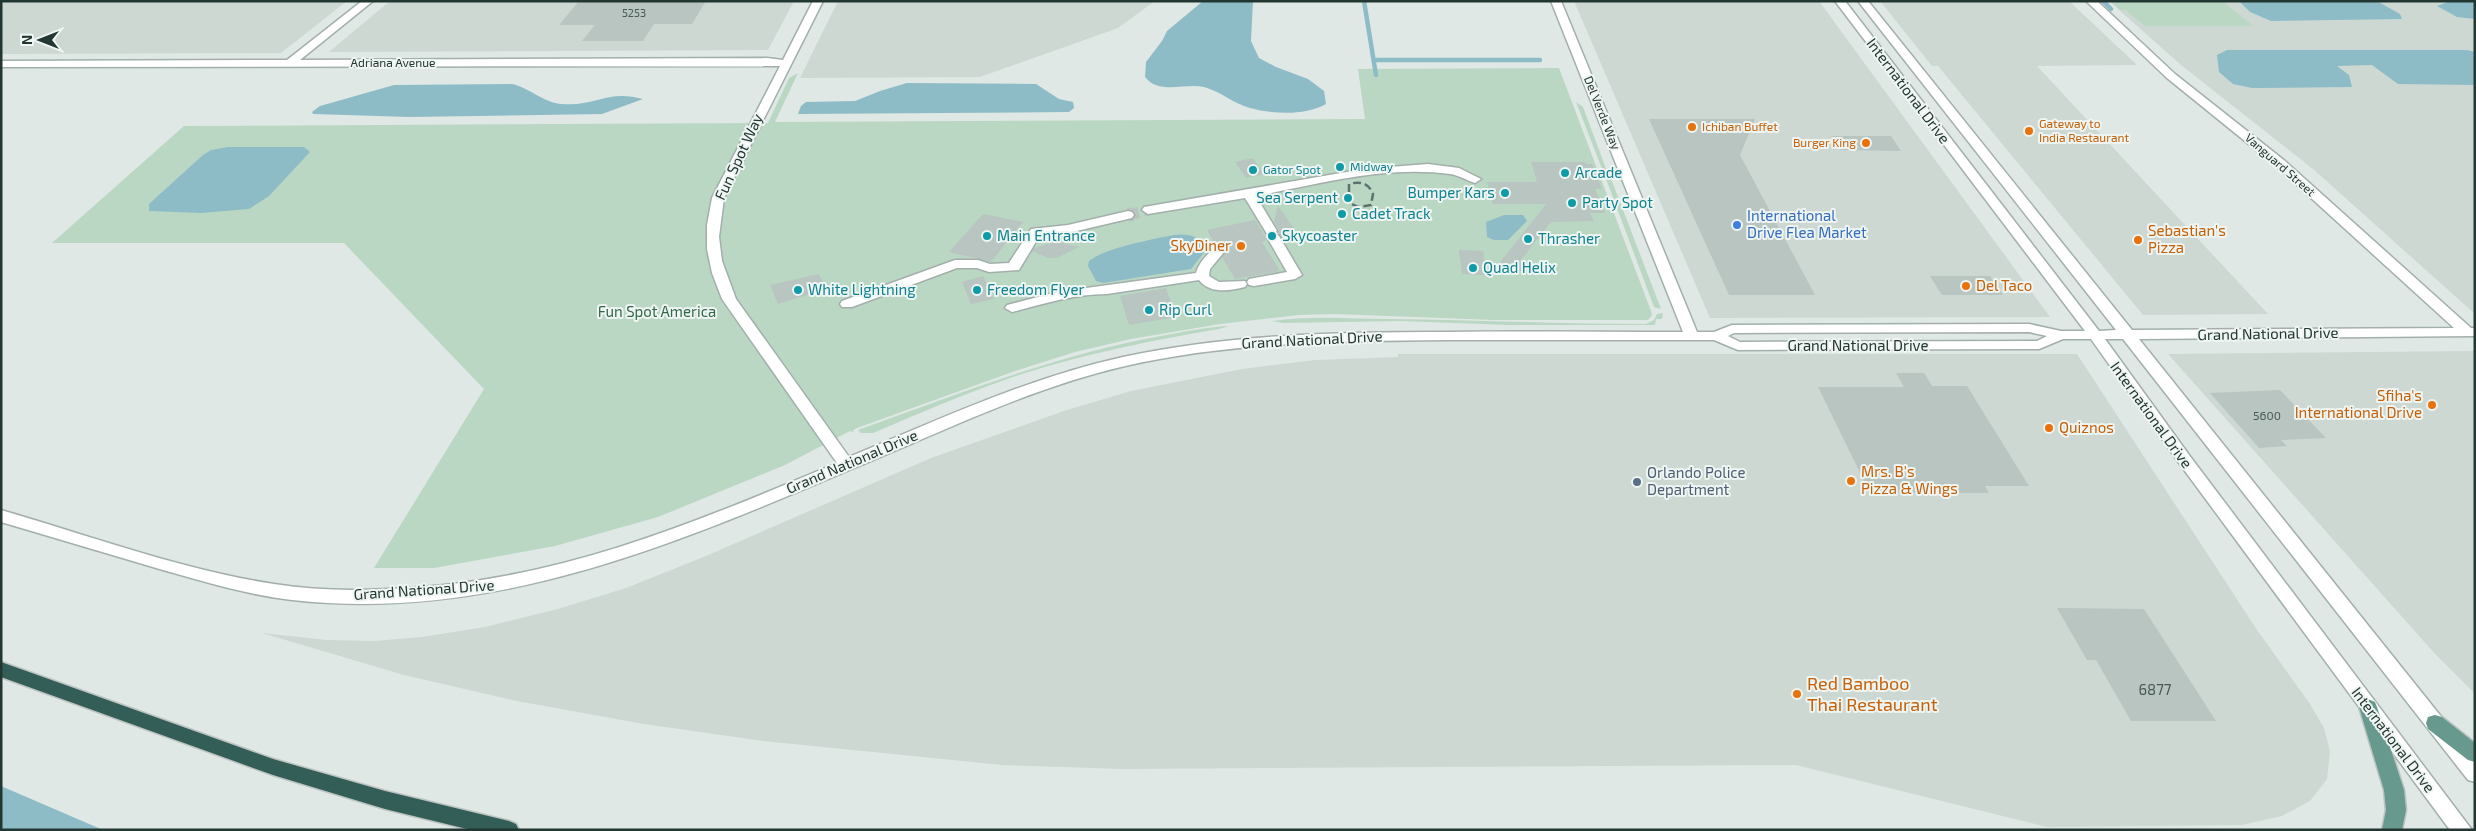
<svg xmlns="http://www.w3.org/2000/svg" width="2476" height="831" font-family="'Exo 2',sans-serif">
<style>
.built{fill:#cdd8d3}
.green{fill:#bad7c3}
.water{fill:#8dbcc7}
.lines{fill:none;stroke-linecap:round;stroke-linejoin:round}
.stream{stroke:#8dbcc7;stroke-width:4.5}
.building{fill:#b8c5c0}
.minor-tunnel-far1{stroke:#b9c4c0;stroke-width:11;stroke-dasharray:11 5.5;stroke-linecap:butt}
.minor-tunnel{stroke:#b9c4c0;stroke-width:14;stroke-dasharray:14 7;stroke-linecap:butt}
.minor-casing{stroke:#a3afab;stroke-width:3}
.major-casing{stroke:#bdc3c2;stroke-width:3}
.highway-casing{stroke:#bdc3c2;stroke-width:3}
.minor{fill:#fff;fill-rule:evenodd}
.major{fill:#68998e;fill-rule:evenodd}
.highway{fill:#325e57;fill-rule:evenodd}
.rail{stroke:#5c726d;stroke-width:2.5;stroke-dasharray:8 4;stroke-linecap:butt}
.food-dot{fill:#e8710a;stroke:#eff5f2;stroke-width:2}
.culture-dot{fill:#0f9aa8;stroke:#eff5f2;stroke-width:2}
.shop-dot{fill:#3f7fe0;stroke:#eff5f2;stroke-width:2}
.service-dot{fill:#5c6f8a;stroke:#eff5f2;stroke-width:2}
.labels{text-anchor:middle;stroke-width:4;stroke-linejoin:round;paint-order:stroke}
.far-number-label{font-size:11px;fill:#485a56}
.far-street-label{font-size:12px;fill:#223632;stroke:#eff5f2}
.far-food-label{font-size:12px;fill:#c56008;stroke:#eff5f2;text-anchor:start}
.far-culture-label{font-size:12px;fill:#0d838f;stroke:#eff5f2;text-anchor:start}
.number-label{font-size:12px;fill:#485a56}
.street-label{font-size:15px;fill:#223632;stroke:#eff5f2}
.culture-label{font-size:15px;fill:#0d838f;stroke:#eff5f2;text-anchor:start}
.shop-label{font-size:15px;fill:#366cbe;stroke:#eff5f2;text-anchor:start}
.food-label{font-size:15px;fill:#c56008;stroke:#eff5f2;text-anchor:start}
.park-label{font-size:15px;fill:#316849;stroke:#eff5f2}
.service-label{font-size:15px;fill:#4e5e75;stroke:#eff5f2;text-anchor:start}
.near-number-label{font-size:15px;fill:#485a56}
.near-food-label{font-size:18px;fill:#c56008;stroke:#eff5f2;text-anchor:start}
</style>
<rect width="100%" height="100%" fill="#dfe8e4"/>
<!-- built -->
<g class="built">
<polygon points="1,1 347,1 281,53 1,54"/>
<polygon points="390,1 794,1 768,50 329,52"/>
<polygon points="838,1 1155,1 1118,28 980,77 800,78"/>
<polygon points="1574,1 1819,1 2050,317 1710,318"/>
<polygon points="1880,1 2069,1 2137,65 2037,66 2268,314 2143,315 1938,66 1932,66"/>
<polygon points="2109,1 2475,1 2475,314 2313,169 2181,65"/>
<polygon points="2475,351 2475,694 2436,655 2168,354"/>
<polygon points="1398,354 2077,354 2257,630 2310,704 2324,728 2330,751 2327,779 2310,801 2282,816 2242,825 2047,827 1796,765 1122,769 1002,765 763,741 644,724 517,701 404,675 262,633 327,640 374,641 422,637 485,627 558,609 626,588 706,556 931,458 1067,410 1131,391 1242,369 1315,360 1398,357"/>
</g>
<!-- green -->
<g class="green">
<polygon points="2111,1 2222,1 2253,26 2145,26 2126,10 2120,10"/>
<polygon points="1559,68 1651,311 1652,315 1648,320 1494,320 1335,314 1299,315 1220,324 1131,339 1075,352 1015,371 857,428 853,430 854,432 850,431 785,465 658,517 555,546 434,568 374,568 484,389 344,243 52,243 184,126 768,123 789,78 798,73 775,122 1365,119 1358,69"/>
<polygon points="1576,102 1583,107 1608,174 1604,174"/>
<polygon points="1605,176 1610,176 1661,309 1654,307"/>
<path d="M1663 313 1662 319H1656L1655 325H1509L1401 321 1283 323 1272 321C1312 315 1350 319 1390 319 1475 320 1561 324 1646 324L1654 320 1657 314Z"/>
<path d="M1229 326 1219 329C1153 340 1089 353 1025 373 973 390 923 412 873 433H861L858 430C958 394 1056 355 1161 336 1183 332 1206 327 1229 326Z"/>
</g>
<!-- water -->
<g class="water">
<path d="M1203 1H1253L1251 41 1259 58 1276 67 1308 79 1324 91 1326 104C1305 116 1272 114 1250 108 1234 104 1220 91 1204 87 1184 83 1159 95 1145 77L1146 62 1162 41 1167 31Z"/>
<polygon points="2239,1 2377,1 2400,14 2402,19 2271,21 2250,12"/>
<polygon points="2448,2 2475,2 2475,19 2457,17 2437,6"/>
<polygon points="2227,50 2467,50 2475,52 2475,85 2398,84 2372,65 2337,66 2349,75 2352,87 2252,88 2233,84 2219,72 2217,55"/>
<polygon points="907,83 1036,84 1059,99 1073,102 1074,108 1069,112 798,114 801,106 806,102 855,101 880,91"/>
<path d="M512 84C530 88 544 103 562 104 594 107 608 89 643 99L602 114 409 117 313 114 312 112 320 106 394 85Z"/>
<polygon points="228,147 304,147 310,152 269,196 249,209 201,213 149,211 149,204 203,155 211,150"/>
<polygon points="1504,215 1523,215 1527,221 1508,240 1494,240 1487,237 1486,222"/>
<path d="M1174 235C1188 233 1202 236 1206 250L1191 269 1103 283 1096 281 1088 266 1089 261C1105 248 1153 239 1174 235Z"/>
<polygon points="1,786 103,830 1,830"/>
</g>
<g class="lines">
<!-- stream -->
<g class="stream">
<polyline points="1364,1 1376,75"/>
<polyline points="2103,1 2111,9"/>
<polyline points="1374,60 1540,60"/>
</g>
</g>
<!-- building -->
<g class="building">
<polygon points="579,1 706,1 692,24 654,24 643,41 582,41 595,25 559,25"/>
<polygon points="1649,119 1755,119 1740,155 1815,295 1729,295"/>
<polygon points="1831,136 1891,136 1901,151 1840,150"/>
<polygon points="1253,158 1264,174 1246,178 1235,162"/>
<polygon points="1531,162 1585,162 1586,164 1592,164 1602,189 1595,189 1605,213 1590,213 1594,221 1551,222 1520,261 1524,271 1518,271 1519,274 1491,274 1546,204 1493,204 1487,182 1537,182"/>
<polygon points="1278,206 1297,233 1282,237 1276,234 1279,230 1274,222"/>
<polygon points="983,214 1023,222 991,262 949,252"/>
<polygon points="1255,220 1266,238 1267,240 1262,242 1280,271 1235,279 1222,257 1227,251 1220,245 1216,246 1207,230"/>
<polygon points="1054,242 1059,242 1079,247 1057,258 1048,258 1032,251 1034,248"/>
<polygon points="1459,250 1483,251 1486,275 1462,274"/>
<polygon points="819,274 826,289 778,304 770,285"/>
<polygon points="983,276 994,299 971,304 962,282"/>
<polygon points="1930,276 1990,276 2003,295 1942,295"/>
<polygon points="1166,288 1176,317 1129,325 1120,296"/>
<polygon points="1896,373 1924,373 1932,386 1967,386 2029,486 1985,486 1989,493 1870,493 1818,387 1904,387"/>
<polygon points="2280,390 2326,438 2281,440 2287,446 2259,448 2210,393"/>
<polygon points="2057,608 2144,609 2216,721 2131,721 2096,660 2087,660"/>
</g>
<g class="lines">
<!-- minor-tunnel-far1 -->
<polyline class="minor-tunnel-far1" points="1128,215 1148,210"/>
<!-- minor-tunnel -->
<polyline class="minor-tunnel" points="1128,215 1133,214"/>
<defs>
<g id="minor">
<path d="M362 1H373L300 60 767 58 783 60 813 1H823L724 198 719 237 722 261 736 299 849 457C938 420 1028 378 1123 357 1229 334 1339 332 1447 332 1526 331 1605 332 1683 332L1551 1H1561L1697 332H1714L1732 325 2029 324 2061 331H2085L1835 1H1845L2099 331 2116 330 1858 1H1868L2132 330 2454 328 2277 167 2167 78 2086 1H2097L2175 74 2285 161 2471 328H2475V336L2139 339 2475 759V782L2468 780 2123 339H2105L2189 455 2472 830H2450L2179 463 2091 339H2063L2039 349 1738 350 1714 340C1625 340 1536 340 1448 340 1339 341 1228 342 1121 367 1049 384 980 414 913 443 715 526 514 625 292 600 248 595 205 582 163 570 109 554 55 538 1 522V510C91 536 182 570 274 584 312 590 350 591 387 589 551 584 689 525 837 463L722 299 712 273 707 249V225L712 198 780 66 1 67V61L287 60ZM2029 332 2047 336 2037 341 1740 342 1728 336 1734 333Z"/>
<path d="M1428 164 1459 168 1481 179 1475 183C1466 180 1458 175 1450 174 1385 165 1318 184 1256 196L1277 231 1271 235 1267 234 1245 198 1148 214 1142 210 1144 207 1364 169Z"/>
<polygon points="1128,211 1132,212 1134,215 1132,218 1068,233 1040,235 1019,270 989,272 977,268 957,268 852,307 842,307 840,304 842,301 955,260 978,260 990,264 1009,263 1031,229 1068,225"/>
<polygon points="1274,235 1279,236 1302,275 1295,279 1254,286 1249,285 1247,282 1249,279 1287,272 1268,239"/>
<path d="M1219 247 1225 251 1210 269 1209 276 1219 282 1245 281 1247 284 1245 287C1229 291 1210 294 1199 280L1107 294C1074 294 1043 304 1012 312L1005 308 1007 305 1057 292 1196 273C1198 264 1210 249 1219 247Z"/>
</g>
<g id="major">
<polygon points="2368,699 2375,702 2377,707 2404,790 2406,810 2402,830 2382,830 2386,810 2384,790 2359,707 2361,702"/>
<polygon points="2435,715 2442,717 2475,743 2475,762 2468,760 2428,729 2426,723 2428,717"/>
</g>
<polygon id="highway" points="1,662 273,759 385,791 509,821 516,824 519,830 471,830 385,809 273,775 1,677"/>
</defs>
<!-- minor casing -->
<use href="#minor" class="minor-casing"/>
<!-- major casing -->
<use href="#major" class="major-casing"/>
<!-- highway casing -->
<use href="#highway" class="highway-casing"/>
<!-- minor -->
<use href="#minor" class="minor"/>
<!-- major -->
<use href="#major" class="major"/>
<!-- highway -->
<use href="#highway" class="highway"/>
<!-- rail -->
<path class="rail" d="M1349 192V184C1360 181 1369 183 1373 194L1371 205 1358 207 1352 204"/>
</g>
<!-- markers -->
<g class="food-dot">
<circle cx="1692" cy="127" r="5"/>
<circle cx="2029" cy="131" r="5"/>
<circle cx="1866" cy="143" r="5"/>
<circle cx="2138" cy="240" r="5"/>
<circle cx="1241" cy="246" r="5"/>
<circle cx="1966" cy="286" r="5"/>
<circle cx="2432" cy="405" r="5"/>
<circle cx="2049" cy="428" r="5"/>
<circle cx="1851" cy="481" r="5"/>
<circle cx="1797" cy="694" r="5"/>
</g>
<g class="culture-dot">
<circle cx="1340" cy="167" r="5"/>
<circle cx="1253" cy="170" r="5"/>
<circle cx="1565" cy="173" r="5"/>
<circle cx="1505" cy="193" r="5"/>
<circle cx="1348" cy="198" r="5"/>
<circle cx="1572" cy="203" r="5"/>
<circle cx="1342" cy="214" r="5"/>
<circle cx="987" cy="236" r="5"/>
<circle cx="1272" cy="236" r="5"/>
<circle cx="1528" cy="239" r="5"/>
<circle cx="1473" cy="268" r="5"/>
<circle cx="798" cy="290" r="5"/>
<circle cx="977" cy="290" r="5"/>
<circle cx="1149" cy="310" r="5"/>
</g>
<circle class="shop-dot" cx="1737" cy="225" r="5"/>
<circle class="service-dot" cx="1637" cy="482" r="5"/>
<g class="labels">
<!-- far-number labels -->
<g class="far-number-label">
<text x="634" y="17">5253</text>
</g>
<!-- far-street labels -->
<g class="far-street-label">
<text x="393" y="67">Adriana Avenue</text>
<text transform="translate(1602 113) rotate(68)" y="4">Del Verde Way</text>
<text transform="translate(2280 165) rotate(41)" y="4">Vanguard Street</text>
</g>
<!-- far-food labels -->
<g class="far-food-label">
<text x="2039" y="128">Gateway to<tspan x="2039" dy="14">India Restaurant</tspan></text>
<text x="1702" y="131">Ichiban Buffet</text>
<text x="1856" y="147" text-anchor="end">Burger King</text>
</g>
<!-- far-culture labels -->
<g class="far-culture-label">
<text x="1350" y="171">Midway</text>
<text x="1263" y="174">Gator Spot</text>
</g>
<!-- number labels -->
<g class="number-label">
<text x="2267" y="420">5600</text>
</g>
<!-- street labels -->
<g class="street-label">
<text transform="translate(1908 91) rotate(53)" y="5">International Drive</text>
<text transform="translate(739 157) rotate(-65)" y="5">Fun Spot Way</text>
<text transform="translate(2268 334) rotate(-1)" y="5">Grand National Drive</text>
<text transform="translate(1312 340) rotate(-3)" y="5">Grand National Drive</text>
<text x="1858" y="351">Grand National Drive</text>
<text transform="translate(2151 415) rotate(54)" y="5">International Drive</text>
<text transform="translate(852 462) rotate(-23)" y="5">Grand National Drive</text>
<text transform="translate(424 590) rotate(-4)" y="5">Grand National Drive</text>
<text transform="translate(2393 740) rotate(53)" y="5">International Drive</text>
</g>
<!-- culture labels -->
<g class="culture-label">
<text x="1575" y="178">Arcade</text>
<text x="1495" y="198" text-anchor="end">Bumper Kars</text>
<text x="1338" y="203" text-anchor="end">Sea Serpent</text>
<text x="1582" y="208">Party Spot</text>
<text x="1352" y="219">Cadet Track</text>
<text x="997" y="241">Main Entrance</text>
<text x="1282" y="241">Skycoaster</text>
<text x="1538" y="244">Thrasher</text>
<text x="1483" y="273">Quad Helix</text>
<text x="808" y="295">White Lightning</text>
<text x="987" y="295">Freedom Flyer</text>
<text x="1159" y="315">Rip Curl</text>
</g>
<!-- shop labels -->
<g class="shop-label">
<text x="1747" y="221">International<tspan x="1747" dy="17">Drive Flea Market</tspan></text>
</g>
<!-- food labels -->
<g class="food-label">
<text x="2148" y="236">Sebastian's<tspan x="2148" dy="17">Pizza</tspan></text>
<text x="1231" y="251" text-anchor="end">SkyDiner</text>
<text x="1976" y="291">Del Taco</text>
<text x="2422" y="401" text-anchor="end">Sfiha's<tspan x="2422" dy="17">International Drive</tspan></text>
<text x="2059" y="433">Quiznos</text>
<text x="1861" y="477">Mrs. B's<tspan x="1861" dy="17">Pizza &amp; Wings</tspan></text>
</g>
<!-- park labels -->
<g class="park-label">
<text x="657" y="317">Fun Spot America</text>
</g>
<!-- service labels -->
<g class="service-label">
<text x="1647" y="478">Orlando Police<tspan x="1647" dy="17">Department</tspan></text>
</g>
<!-- near-number labels -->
<g class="near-number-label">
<text x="2155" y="695">6877</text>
</g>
<!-- near-food labels -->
<g class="near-food-label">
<text x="1807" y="690">Red Bamboo<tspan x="1807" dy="21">Thai Restaurant</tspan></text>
</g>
</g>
<!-- border -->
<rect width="2476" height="831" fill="none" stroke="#223632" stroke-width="5"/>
<!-- north arrow -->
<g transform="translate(40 40) rotate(270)" stroke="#eff5f2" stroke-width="4" paint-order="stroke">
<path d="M0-4L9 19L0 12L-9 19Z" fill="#223632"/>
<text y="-8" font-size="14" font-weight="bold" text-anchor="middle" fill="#223632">N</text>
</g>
</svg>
